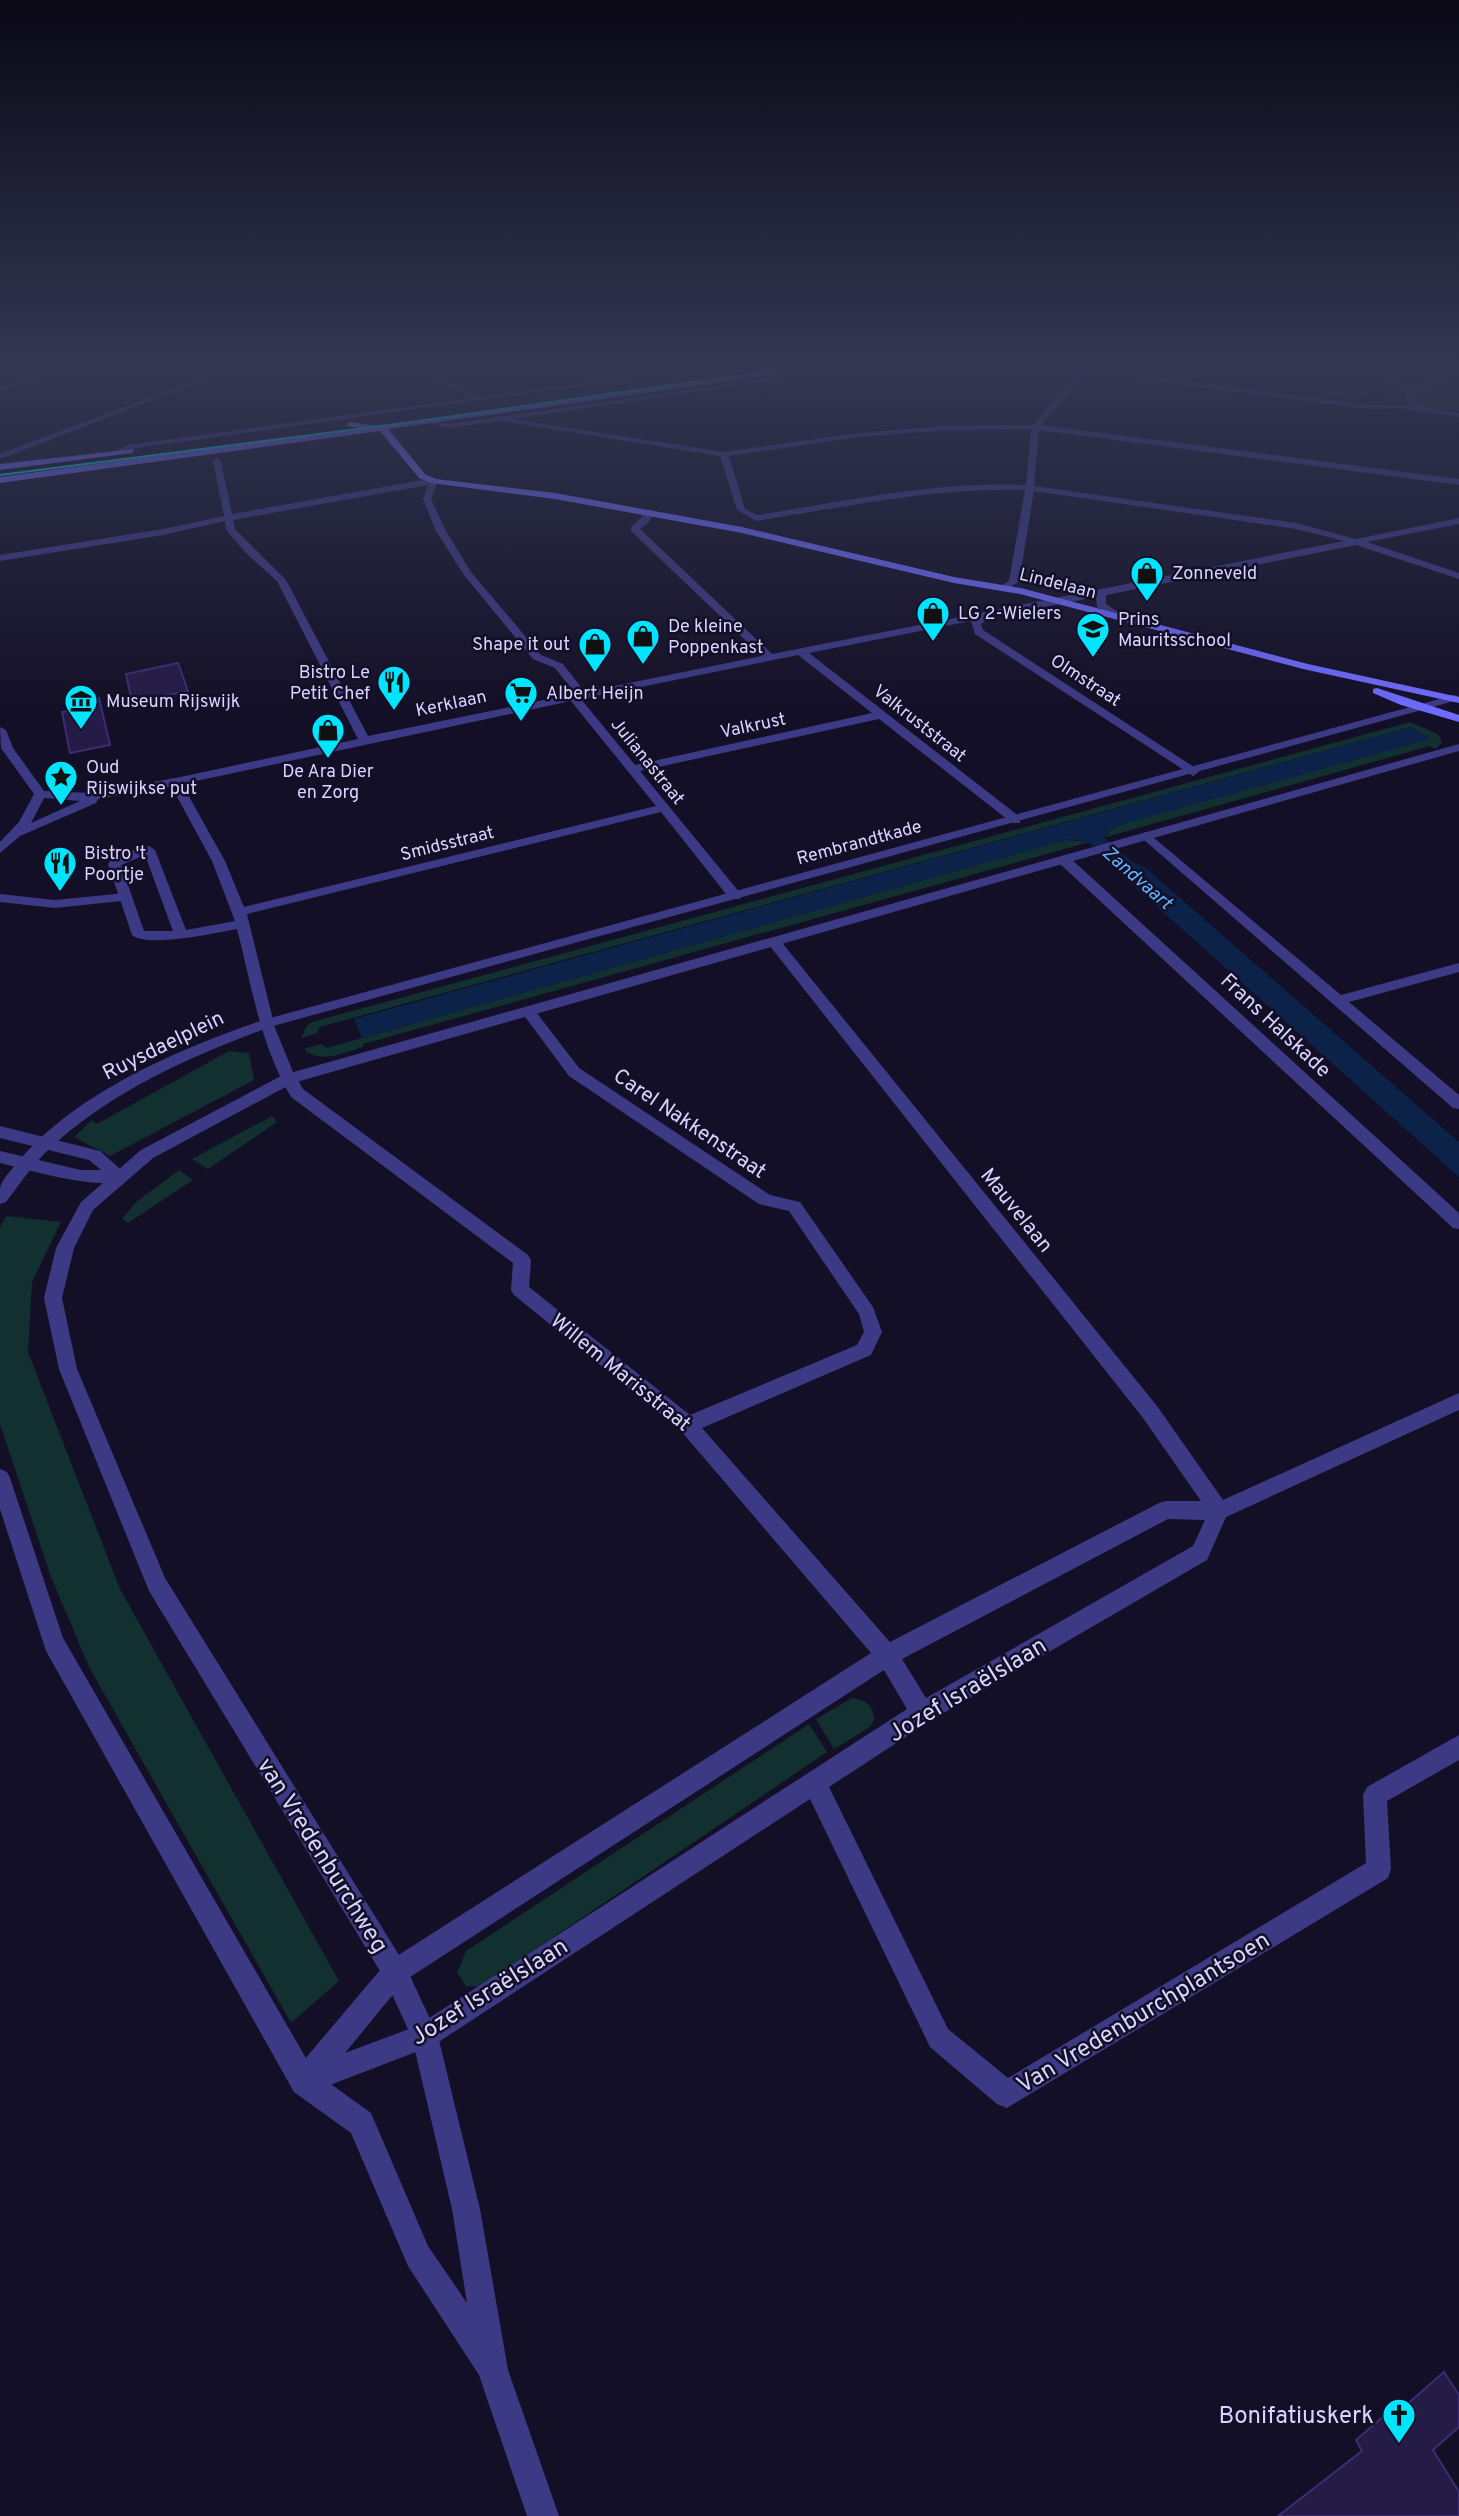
<svg xmlns="http://www.w3.org/2000/svg" width="1459" height="2516" font-family="Overpass,sans-serif">
<style>
.green{fill:#12302f}
.water{fill:#0c2248}
.building{fill:#241b47;stroke:#3b2d73;stroke-width:2}
.lines{fill:none;stroke-linecap:round;stroke-linejoin:round}
.pedestrian{fill:#3d3a85;fill-rule:evenodd}
.minor{fill:#3d3a85;fill-rule:evenodd}
.tertiary{fill:#3d3a85;fill-rule:evenodd}
.secondary{fill:#6f6bff;fill-rule:evenodd}
.tram{stroke:#00e5ff;stroke-width:2}
.labels{text-anchor:middle;stroke-width:5;stroke-linejoin:round;paint-order:stroke}
.far-poi-label{font-size:18px;fill:#d9d4ff;stroke:#130f26;text-anchor:start}
.far-street-label{font-size:18px;fill:#d9d4ff;stroke:#130f26}
.far-water-label{font-size:19px;font-style:italic;fill:#62b6ff;stroke:#130f26}
.street-label{font-size:21px;fill:#d9d4ff;stroke:#130f26}
.near-street-label{font-size:24px;fill:#d9d4ff;stroke:#130f26}
.near-poi-label{font-size:24px;fill:#d9d4ff;stroke:#130f26;text-anchor:end}
</style>
<rect width="100%" height="100%" fill="#130f26"/>
<!-- green -->
<g class="green">
<polygon points="1368,376 1382,382 1385,388 1382,392 1354,398 1322,394"/>
<polygon points="1436,385 1459,391 1459,411 1426,406 1414,399 1415,392"/>
<polygon points="1410,722 1438,734 1442,743 1435,749 1430,746 1106,837 1110,830 1116,826 1411,727 320,1027 317,1033 301,1038 307,1026 312,1022"/>
<path d="M1066 840 1090 842 363 1044V1047C345 1052 319 1065 304 1049L321 1044 327 1048Z"/>
<polygon points="229,1051 249,1053 254,1080 110,1156 74,1137 92,1120 97,1124"/>
<polygon points="272,1116 277,1122 208,1169 192,1159"/>
<polygon points="179,1170 193,1180 128,1223 122,1219 136,1202"/>
<polygon points="6,1216 61,1222 32,1282 28,1352 120,1589 339,1981 291,2023 89,1667 51,1577 0,1424 0,1227"/>
<path d="M852 1698C866 1700 871 1704 875 1718L870 1727 834 1749 816 1719Z"/>
<polygon points="809,1724 827,1752 480,1987 466,1986 457,1973 466,1951"/>
</g>
<!-- water -->
<path class="water" d="M1411 727 1431 739 1116 826 1110 830 1105 838 1132 862 1147 869 1459 1142V1177L1124 877C1108 857 1096 838 1066 840L362 1038 354 1019Z"/>
<!-- building -->
<g class="building">
<polygon points="178,663 188,691 132,702 126,674"/>
<polygon points="99,698 110,745 70,753 62,712 74,710 72,703"/>
<polygon points="1444,2372 1459,2395 1459,2427 1433,2450 1459,2492 1459,2516 1278,2516 1362,2451 1356,2440 1385,2415 1389,2420"/>
</g>
<g class="lines">
<!-- pedestrian -->
<g class="pedestrian">
<path d="M0 727 6 730 13 748 44 791 91 793 175 778 181 782 175 786 98 799 96 803 20 836 0 853V842L19 822 34 794 1 748ZM44 798 80 801 31 823Z"/>
<polygon points="126,893 131,894 131,900 55,908 0,902 0,894 55,900"/>
</g>
<!-- minor -->
<g class="minor">
<polygon points="73,362 84,362 0,392 0,387"/>
<polygon points="243,362 253,362 0,459 0,454"/>
<polygon points="256,362 275,365 323,362 275,369"/>
<polygon points="403,362 412,362 480,397 732,362 753,362 130,449 116,455 112,453 128,445 471,398"/>
<path d="M881 362H901L512 419 724 452 858 433 946 426 1033 425 1081 368 1093 364 1096 368 1087 372 1041 425 1459 479V485L1039 430 1034 486 1296 523 1356 539 1459 518V524L1367 542 1459 573V579L1356 545 1106 595V604L1124 616 1119 619 1097 607 1096 597 992 617 981 624 983 630 1197 769 1199 772 1193 776 975 634 971 621 809 653 1020 817V823H1012L879 719 640 771 740 893V899H730L661 812 247 914 275 1028 293 1072 303 1089 528 1255 531 1260 529 1287 690 1415 857 1345 864 1332 859 1314 789 1211 759 1204 569 1076 523 1014 521 1011 523 1008H533L579 1068 770 1195 800 1202 873 1307 882 1332 871 1355 702 1428 890 1642 1159 1503 1166 1501H1201L1143 1418 769 945V939H779L1157 1406 1223 1500 1459 1393V1410L1226 1517 1207 1560 930 1721 829 1787 948 2029 1008 2078 1366 1863 1363 1795 1367 1787 1459 1735V1760L1387 1801 1391 1869 1388 1878 1007 2108 997 2104 930 2047 810 1799 434 2045 304 2095 294 2092 291 2082 294 2072 386 1963 871 1653 681 1431 514 1295 511 1290 513 1263 291 1097C260 1044 252 987 237 929 216 933 147 948 132 935L108 864 114 856 149 846 155 850 186 930 235 921 212 861 169 782 171 779 358 739 277 581 248 555 226 530 225 521 163 535 0 561V555L163 529 224 516 213 461 217 458 221 461 232 514 434 478 438 481 431 499 446 531 471 572 541 655 563 664 581 687 580 693 762 656 631 531V527L650 509 654 512 649 522 640 529 772 654 1344 541 1296 529 1034 491 1019 582 1004 590 999 587 1009 581 1025 490C935 487 845 507 756 521L737 510 720 456 501 421 449 428 429 423 433 421 449 424ZM1031 429 1026 485C936 481 846 501 757 515L745 509 729 456 858 437 946 430ZM428 485 423 499 436 531 464 575 533 659 555 668 570 687 568 695 368 736 286 580 235 529 233 520ZM798 655 872 713 635 765 581 699ZM571 701 656 806 244 907 225 861 182 784ZM145 855 173 931H144L121 865ZM1168 1519 1205 1520 1193 1546 926 1698 902 1659ZM884 1670 907 1709 417 2026 345 2053 404 1981Z"/>
<polygon points="1459,370 1459,375 1421,389 1400,387 1420,385"/>
<polygon points="1147,832 1341,995 1459,963 1459,972 1349,1002 1459,1095 1459,1109 1453,1108 1143,839 1143,833"/>
<polygon points="1064,856 1069,857 1459,1213 1459,1229 1453,1228 1059,863 1058,860"/>
<path d="M0 1126 100 1151 128 1176C115 1196 22 1168 0 1163V1151L81 1170H101L89 1160 0 1138Z"/>
</g>
<!-- tertiary -->
<g class="tertiary">
<path d="M1085 362C1100 362 1119 372 1136 375L1368 405 1413 406 1407 402 1406 392 1387 379 1336 362C1363 362 1390 374 1413 389L1415 401 1428 408 1459 413V417L1399 408 1368 409 1136 379 1107 374Z"/>
<path d="M1454 695 1458 696V700L273 1026C193 1055 108 1092 46 1152 31 1167 19 1185 6 1202L0 1204C0 1199 0 1193 0 1188 2 1179 12 1169 18 1162 76 1092 179 1049 263 1020Z"/>
<polygon points="1459,744 1459,751 293,1083 153,1158 93,1210 74,1248 62,1298 77,1369 165,1578 404,1963 438,2036 480,2209 508,2370 559,2516 527,2516 479,2375 408,2266 351,2133 294,2092 46,1651 0,1509 0,1469 7,1472 10,1478 63,1638 314,2072 371,2113 428,2246 467,2303 452,2209 412,2038 386,1981 149,1591 59,1369 44,1298 56,1248 81,1202 141,1150 283,1075"/>
</g>
<!-- secondary -->
<g class="secondary">
<polygon points="845,362 866,362 388,429 425,474 436,479 555,493 742,527 954,577 1021,588 1308,664 1459,697 1459,703 1303,669 1020,594 954,583 742,533 555,499 431,483 419,478 380,431 0,483 0,477 361,428 346,426 349,422 378,426"/>
<polygon points="135,449 132,453 0,470 0,464"/>
<polygon points="1377,688 1459,715 1459,722 1401,705 1373,693 1373,689"/>
</g>
<!-- tram -->
<polyline class="tram" points="0,475 412,422 833,362"/>
</g>
<!-- sky -->
<linearGradient id="sky" x2="0" y2="1"><stop stop-color="#0a0815"/><stop offset="0.51" stop-color="#333752"/><stop offset="1" stop-color="#333752" stop-opacity="0"/></linearGradient>
<rect width="1459" height="715" fill="url(#sky)"/>
<!-- icons -->
<defs>
<symbol id="shop-pin" viewBox="-11 -11 22 30"><path d="M0 17L-7.5 6A9.5 9.5 0 1 1 7.5 6Z" fill="#00e5ff" stroke="#130f26"/><path d="M-5-2.5h2.3a2.7 3.5 0 0 1 5.4 0H5L5.5 6h-11ZM-1.5-2.5h3a1.5 2.3 0 0 0-3 0Z" fill="#111"/></symbol>
<symbol id="school-pin" viewBox="-11 -11 22 30"><path d="M0 17L-7.5 6A9.5 9.5 0 1 1 7.5 6Z" fill="#00e5ff" stroke="#130f26"/><path d="M0-5L7-2L0 1L-7-2ZM-4 1L0 2.5L4 1V4Q0 6-4 4Z" fill="#111"/></symbol>
<symbol id="restaurant-pin" viewBox="-11 -11 22 30"><path d="M0 17L-7.5 6A9.5 9.5 0 1 1 7.5 6Z" fill="#00e5ff" stroke="#130f26"/><path d="M-5-6h1v4h1v-4h1v4h1v-4h1v5L-1.5 .5V6h-2V.5L-5-1ZM5-6V6H3V1.5H1.5Q1.5-4 5-6Z" fill="#111"/></symbol>
<symbol id="supermarket-pin" viewBox="-11 -11 22 30"><path d="M0 17L-7.5 6A9.5 9.5 0 1 1 7.5 6Z" fill="#00e5ff" stroke="#130f26"/><path d="M-6-5.5h2.5l.6 2H6L4.5 2H-2.5L-4.4-4H-6ZM-1.5 3.2a1.3 1.3 0 1 0 .1 0ZM3 3.2a1.3 1.3 0 1 0 .1 0Z" fill="#111"/></symbol>
<symbol id="museum-pin" viewBox="-11 -11 22 30"><path d="M0 17L-7.5 6A9.5 9.5 0 1 1 7.5 6Z" fill="#00e5ff" stroke="#130f26"/><path d="M0-6L6-3V-2H-6V-3ZM-5-1h2V3h-2ZM-1-1h2V3h-2ZM3-1h2V3H3ZM-6 4H6V6H-6Z" fill="#111"/></symbol>
<symbol id="sight-pin" viewBox="-11 -11 22 30"><path d="M0 17L-7.5 6A9.5 9.5 0 1 1 7.5 6Z" fill="#00e5ff" stroke="#130f26"/><path d="M0-6L1.8-2.2L6-1.7L2.9 1.2L3.7 5.4L0 3.3L-3.7 5.4L-2.9 1.2L-6-1.7L-1.8-2.2Z" fill="#111"/></symbol>
<symbol id="church-pin" viewBox="-11 -11 22 30"><path d="M0 17L-7.5 6A9.5 9.5 0 1 1 7.5 6Z" fill="#00e5ff" stroke="#130f26"/><path d="M-1.2-6h2.4v3.5h3.3v2.4h-3.3V6h-2.4V-.1h-3.3v-2.4h3.3Z" fill="#111"/></symbol>
</defs>
<g fill-rule="evenodd">
<use href="#shop-pin" x="1128" y="554" width="38" height="52"/>
<use href="#shop-pin" x="914" y="594" width="38" height="52"/>
<use href="#school-pin" x="1074" y="610" width="38" height="52"/>
<use href="#shop-pin" x="624" y="617" width="38" height="52"/>
<use href="#shop-pin" x="576" y="625" width="38" height="52"/>
<use href="#restaurant-pin" x="375" y="663" width="38" height="52"/>
<use href="#supermarket-pin" x="502" y="674" width="38" height="52"/>
<use href="#museum-pin" x="62" y="682" width="38" height="52"/>
<use href="#shop-pin" x="309" y="711" width="38" height="52"/>
<use href="#sight-pin" x="42" y="758" width="38" height="52"/>
<use href="#restaurant-pin" x="41" y="844" width="38" height="52"/>
<use href="#church-pin" x="1380" y="2396" width="38" height="52"/>
</g>
<g class="labels">
<!-- far-poi labels -->
<g class="far-poi-label">
<text x="1172" y="579">Zonneveld</text>
<text x="958" y="619">LG 2-Wielers</text>
<text x="1118" y="625">Prins<tspan x="1118" dy="21">Mauritsschool</tspan></text>
<text x="668" y="632">De kleine<tspan x="668" dy="21">Poppenkast</tspan></text>
<text x="570" y="650" text-anchor="end">Shape it out</text>
<text x="370" y="678" text-anchor="end">Bistro Le<tspan x="370" dy="21">Petit Chef</tspan></text>
<text x="546" y="699">Albert Heijn</text>
<text x="106" y="707">Museum Rijswijk</text>
<text x="86" y="773">Oud<tspan x="86" dy="21">Rijswijkse put</tspan></text>
<text x="328" y="777" text-anchor="middle">De Ara Dier<tspan x="328" dy="21">en Zorg</tspan></text>
<text x="84" y="859">Bistro 't<tspan x="84" dy="21">Poortje</tspan></text>
</g>
<!-- far-street labels -->
<g class="far-street-label">
<text transform="translate(1058 583) rotate(14)" y="6">Lindelaan</text>
<text transform="translate(1086 680) rotate(33)" y="6">Olmstraat</text>
<text transform="translate(451 703) rotate(-12)" y="6">Kerklaan</text>
<text transform="translate(920 723) rotate(38)" y="6">Valkruststraat</text>
<text transform="translate(753 725) rotate(-12)" y="6">Valkrust</text>
<text transform="translate(648 761) rotate(51)" y="6">Julianastraat</text>
<text transform="translate(859 842) rotate(-15)" y="6">Rembrandtkade</text>
<text transform="translate(447 843) rotate(-14)" y="6">Smidsstraat</text>
</g>
<!-- far-water labels -->
<g class="far-water-label">
<text transform="translate(1138 877) rotate(41)" y="7">Zandvaart</text>
</g>
<!-- street labels -->
<g class="street-label">
<text transform="translate(1276 1025) rotate(43)" y="7">Frans Halskade</text>
<text transform="translate(163 1045) rotate(-26)" y="7">Ruysdaelplein</text>
<text transform="translate(690 1123) rotate(34)" y="7">Carel Nakkenstraat</text>
<text transform="translate(1017 1210) rotate(51)" y="7">Mauvelaan</text>
<text transform="translate(621 1372) rotate(39)" y="7">Willem Marisstraat</text>
</g>
<!-- near-street labels -->
<g class="near-street-label">
<text transform="translate(967 1689) rotate(-31)" y="8">Jozef Israëlslaan</text>
<text transform="translate(323 1855) rotate(58)" y="8">van Vredenburchweg</text>
<text transform="translate(489 1991) rotate(-32)" y="8">Jozef Israëlslaan</text>
<text transform="translate(1143 2012) rotate(-31)" y="8">Van Vredenburchplantsoen</text>
</g>
<!-- near-poi labels -->
<g class="near-poi-label">
<text x="1374" y="2423">Bonifatiuskerk</text>
</g>
</g>
</svg>
